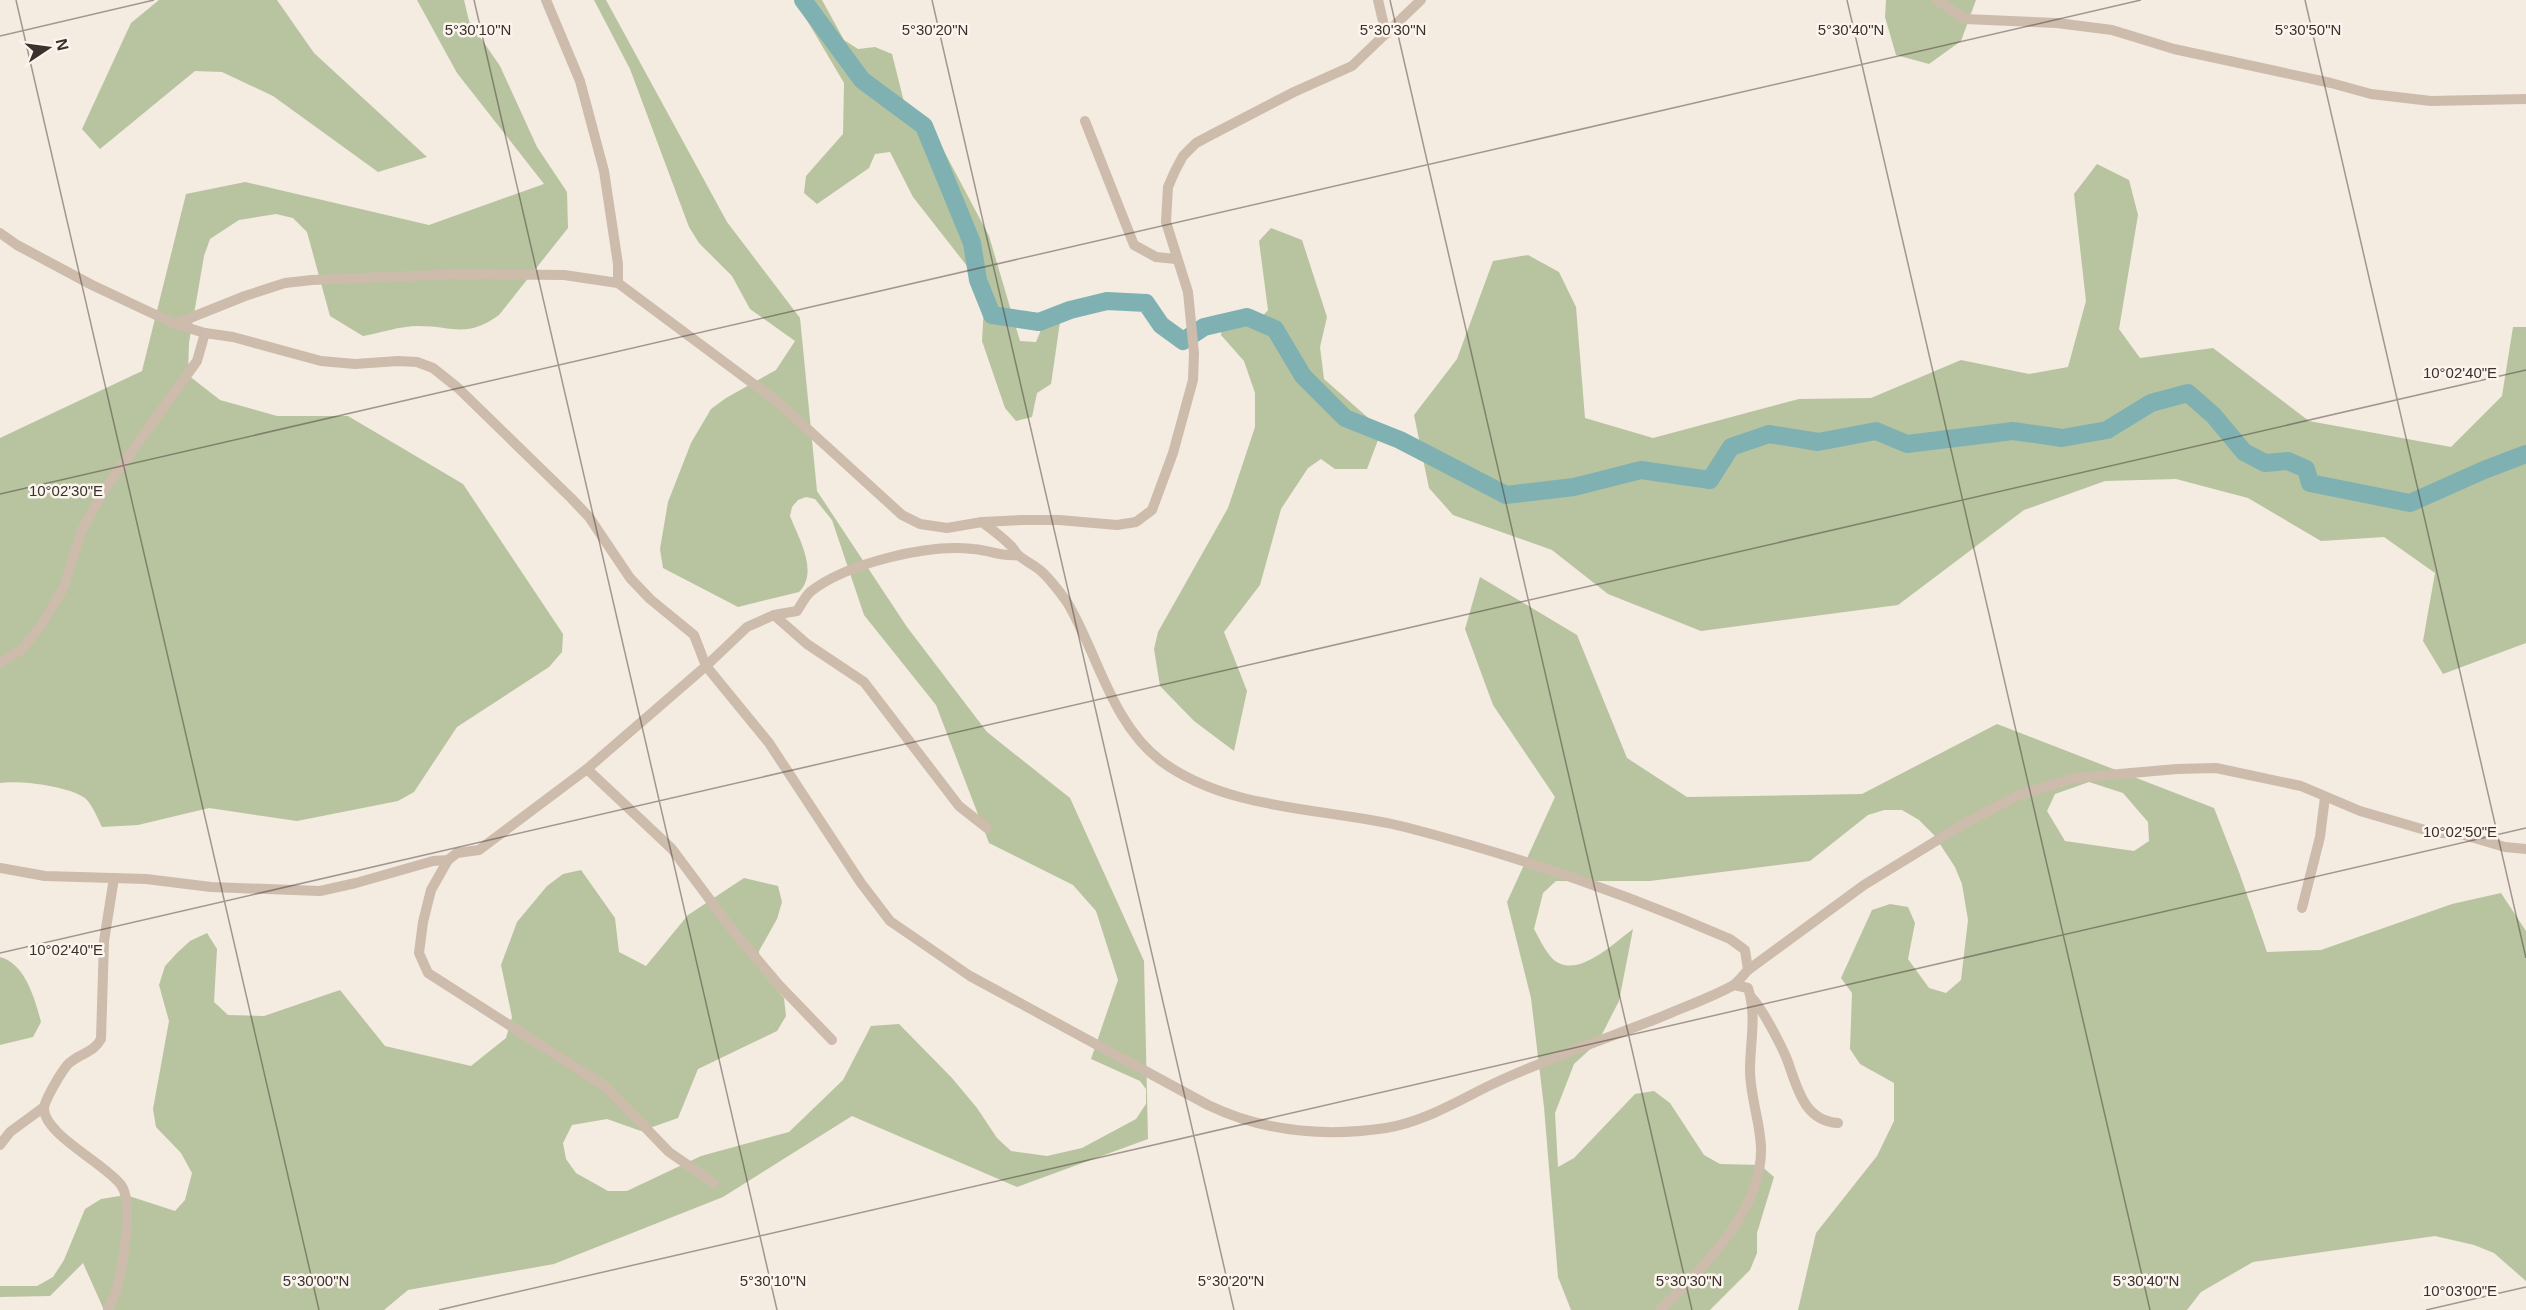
<svg xmlns="http://www.w3.org/2000/svg" width="2526" height="1310" font-family="Helvetica,sans-serif">
<style>
.green{fill:#b8c4a0;fill-rule:evenodd}
.lines{fill:none;stroke-linecap:round;stroke-linejoin:round}
.river{stroke:#7fb0b2;stroke-width:18}
.minor{stroke:#cdbbac;stroke-width:10}
.ticks{fill:none;stroke:#3b302b;stroke-width:1.5;stroke-opacity:0.45}
.ticks-label{font-size:15px;text-anchor:middle;fill:#3b302b;stroke:#fbf5ee;stroke-width:5;stroke-linejoin:round;paint-order:stroke}
</style>
<rect width="100%" height="100%" fill="#f4ebe1"/>
<!-- green -->
<g class="green">
<polygon points="159,0 277,0 314,53 427,157 378,172 273,96 222,72 195,71 100,149 82,129 131,23"/>
<path d="M417 0H464L469 21 500 66 537 147 567 192 568 228 499 315C465 339 455 326 418 326 400 326 380 333 363 336L330 316 307 232 293 218 276 214 239 220 210 239 204 256 189 343 188 375 220 400 277 416H348L463 484 563 634 562 652 549 667 457 727 414 792 398 801 297 821 209 808 138 825 102 827C98 819 92 804 85 798 68 786 20 780 0 783V438L142 371 186 194 245 182 429 225 544 184 457 73Z"/>
<path d="M594 0H606L727 222 800 318 817 491 907 627 987 732 1070 798 1144 961 1148 1139 1017 1187 852 1116 723 1197 554 1264 408 1290 384 1310H104L83 1263 50 1296 0 1297V1286H37L53 1277 64 1260 85 1209 101 1199 126 1195 175 1211 185 1200 192 1173 181 1153 156 1127 153 1109 169 1021 159 985 165 966 177 953 190 941 207 933 217 949 214 1002 228 1015 264 1016 340 990 385 1046 471 1066 506 1038 512 1017 501 965 517 922 547 886 563 874 581 870 615 918 619 952 646 966 688 915 744 878 778 886 782 902 777 919 759 951 760 970 784 998 786 1016 777 1031 698 1069 678 1118 641 1131 607 1119 572 1125 563 1143 566 1159 576 1173 608 1191H627L701 1156 789 1132 843 1080 871 1026 899 1024 952 1078 977 1108 997 1138 1011 1151 1047 1156 1082 1148 1136 1119 1146 1104V1089L1140 1081 1091 1059 1118 980 1096 911 1073 885 989 843 936 705 864 615 832 520 815 499 806 497 798 500 792 507 790 516C799 539 819 572 799 592L738 607 663 568 660 549 668 502 691 443 711 409 726 398 776 370 795 341 750 309 732 276 699 243 689 227 630 69Z"/>
<polygon points="795,0 822,0 844,40 858,49 875,47 892,54 904,102 936,136 989,236 1020,341 1036,342 1043,325 1060,322 1051,384 1037,393 1032,417 1016,421 1005,408 982,341 985,289 913,197 890,152 875,154 869,168 817,204 804,193 806,176 843,134 844,83"/>
<polygon points="1886,0 1976,0 1961,41 1929,64 1896,55 1885,17"/>
<polygon points="2097,164 2129,180 2138,215 2119,329 2140,358 2213,348 2309,421 2451,447 2502,396 2513,327 2526,327 2526,643 2443,674 2423,641 2435,573 2384,537 2321,541 2248,498 2176,479 2105,481 2024,510 1898,605 1701,631 1608,594 1552,550 1453,515 1429,488 1414,415 1457,359 1493,261 1528,255 1559,272 1576,307 1585,418 1653,438 1799,399 1871,398 1961,360 2029,374 2068,367 2086,301 2074,194"/>
<polygon points="1271,228 1302,240 1327,317 1320,347 1324,379 1374,423 1378,440 1367,469 1335,469 1321,459 1308,468 1281,509 1260,585 1224,632 1247,691 1234,751 1194,721 1160,686 1154,649 1158,632 1228,508 1255,427 1255,393 1244,361 1221,335 1223,318 1256,323 1268,310 1259,241"/>
<path d="M1480 577 1577 635 1627 758 1687 797 1862 794 1997 724 2214 808 2239 872 2267 952 2321 950 2452 904 2501 893 2526 931V1281L2494 1253 2474 1245 2435 1236 2253 1262 2201 1292 2187 1310H1798L1816 1233 1877 1156 1894 1121V1083L1860 1064 1850 1049 1852 993 1841 978 1872 910 1890 904 1908 907 1915 923 1908 959 1929 988 1946 993 1961 980 1968 920 1962 884 1955 867 1934 835 1919 820 1902 810H1884L1868 815 1810 861 1650 881H1556L1543 893 1534 929C1539 938 1544 949 1551 957 1574 983 1614 943 1633 929L1619 1001 1598 1042 1574 1064 1555 1113 1558 1167 1574 1158 1635 1094 1654 1091 1670 1103 1704 1155 1720 1164 1760 1165 1774 1177 1757 1233V1253L1750 1270 1710 1310H1571L1558 1277 1544 1107 1531 998 1507 902 1555 797 1493 705 1465 629ZM2089 782 2123 793 2148 822 2149 841 2134 851 2065 841 2047 811 2055 794Z"/>
<path d="M0 957C26 964 35 1000 41 1022L33 1037 0 1045Z"/>
</g>
<g class="lines">
<!-- river -->
<polyline class="river" points="803,0 862,80 924,126 972,243 978,280 992,315 1039,322 1070,310 1107,301 1146,303 1161,325 1183,341 1204,327 1247,317 1275,329 1303,376 1345,418 1400,440 1506,495 1574,487 1641,470 1710,480 1731,447 1769,434 1818,442 1876,431 1907,444 2013,431 2062,438 2107,430 2151,403 2188,393 2214,416 2244,452 2265,463 2288,461 2306,469 2310,483 2410,503 2484,470 2526,454"/>
<!-- minor -->
<g class="minor">
<polyline points="546,0 580,81 604,171 618,264 618,283"/>
<polyline points="1378,0 1386,34"/>
<polyline points="1937,0 1965,19 2057,23 2112,30 2174,49 2331,83 2371,94 2431,101 2526,99"/>
<polyline points="1085,121 1134,245 1156,257 1176,259"/>
<path d="M0 233 17 245 92 285 175 324 205 333 233 337 321 361 355 364 398 361 417 362 433 368 458 388 571 498 589 517 630 578 650 599 694 635 706 666 769 743 861 883 890 921 970 976 1208 1105C1264 1132 1325 1137 1386 1128 1430 1121 1468 1094 1508 1077 1558 1055 1610 1037 1661 1017 1684 1007 1710 998 1732 986 1738 983 1743 975 1748 970L1864 885 1967 822 2019 795 2074 778 2177 769 2216 768 2301 786 2360 811 2432 832 2464 835 2505 847 2526 849"/>
<polyline points="175,324 245,296 285,283 312,280 459,274 564,275 618,283 779,403 902,515 920,524 947,528 982,522 1023,520 1059,520 1117,525 1136,522 1152,510 1173,453 1193,380 1194,353 1188,292 1166,222 1168,187 1175,171 1183,156 1196,143 1211,135 1294,92 1352,66 1421,0"/>
<path d="M982 522C991 529 1001 536 1010 545 1014 548 1015 552 1018 555 1025 561 1034 565 1041 571 1051 580 1059 591 1067 602 1098 654 1111 723 1161 761 1230 812 1325 807 1405 827 1517 856 1624 893 1730 939L1745 950 1748 970"/>
<polyline points="774,615 807,644 864,682 959,806 987,828"/>
<polyline points="0,663 22,649 42,624 64,587 81,532 104,490 197,361 205,333"/>
<polyline points="587,769 672,849 734,932 779,985 832,1040"/>
<polyline points="448,860 431,890 423,922 419,953 428,973 606,1087 669,1152 714,1183"/>
<path d="M0 868 45 876 146 879 211 887 320 891 356 883 433 861 448 860 457 853 479 850 587 769 706 666 747 627 774 615 797 611C801 605 805 597 810 592 847 563 927 544 973 549 989 550 1001 557 1018 555"/>
<polyline points="2302,908 2320,837 2325,797"/>
<path d="M1752 998C1762 1008 1786 1053 1790 1068 1799 1094 1807 1121 1838 1123"/>
<polyline points="0,1145 10,1132 44,1107"/>
<path d="M108 1310C111 1302 116 1293 118 1284 123 1263 134 1202 121 1185 106 1164 43 1134 44 1108 45 1100 64 1065 72 1061 82 1053 94 1052 101 1039L104 941 114 878"/>
<path d="M1660 1310C1702 1268 1763 1211 1761 1147 1760 1121 1750 1096 1750 1070 1750 1042 1757 1015 1748 988L1734 985"/>
</g>
</g>
<!-- ticks -->
<path class="ticks" d="M16 0 319 1310M474 0 777 1310M932 0 1234 1310M1390 0 1692 1310M1847 0 2150 1310M2305 0 2526 958M0 36 154 0M0 494 2141 0M0 953 2526 370M439 1310 2526 828M2426 1310 2526 1287"/>
<g class="ticks-label">
<text x="478" y="35">5°30'10"N</text>
<text x="935" y="35">5°30'20"N</text>
<text x="1393" y="35">5°30'30"N</text>
<text x="1851" y="35">5°30'40"N</text>
<text x="2308" y="35">5°30'50"N</text>
<text x="2460" y="378">10°02'40"E</text>
<text x="66" y="496">10°02'30"E</text>
<text x="2460" y="837">10°02'50"E</text>
<text x="66" y="955">10°02'40"E</text>
<text x="316" y="1286">5°30'00"N</text>
<text x="773" y="1286">5°30'10"N</text>
<text x="1231" y="1286">5°30'20"N</text>
<text x="1689" y="1286">5°30'30"N</text>
<text x="2146" y="1286">5°30'40"N</text>
<text x="2460" y="1296">10°03'00"E</text>
</g>
<!-- north arrow -->
<g transform="translate(48 48) rotate(77)" stroke="#fbf5ee" stroke-width="4.5" paint-order="stroke">
<path d="M0-4.5L10 22L0 15L-10 22Z" fill="#3b302b"/>
<text y="-9" font-size="16" font-weight="bold" text-anchor="middle" fill="#3b302b">N</text>
</g>
</svg>
